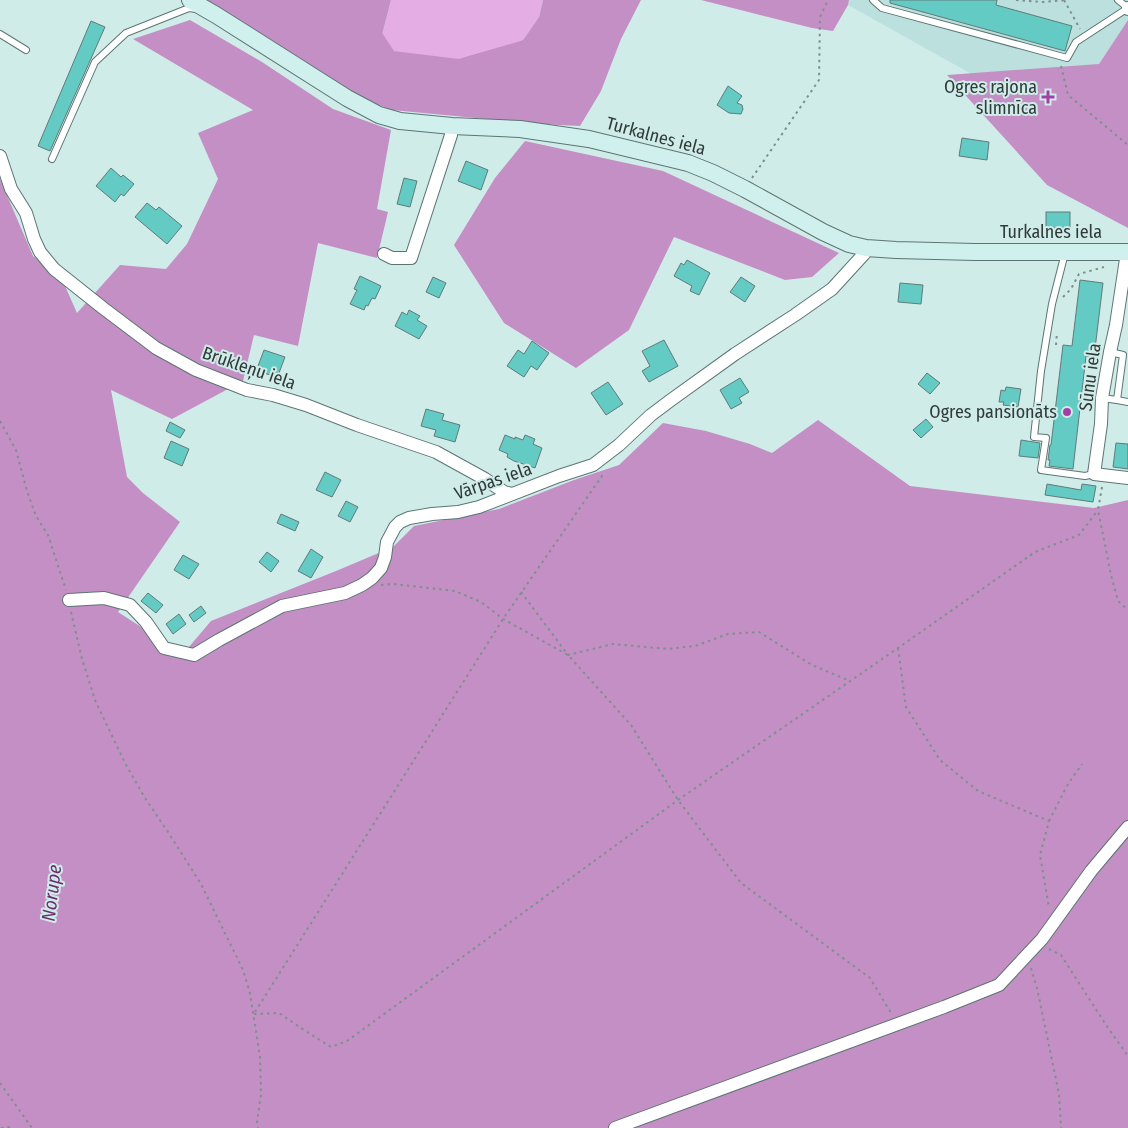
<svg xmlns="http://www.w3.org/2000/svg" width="1128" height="1128" font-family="'Fira Sans Condensed',sans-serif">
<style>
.built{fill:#bbe0dd}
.green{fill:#e4aee5}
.forest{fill:#c48fc4}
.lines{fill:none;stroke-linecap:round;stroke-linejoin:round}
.stream{stroke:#c48fc5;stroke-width:4}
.building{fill:#63cac4;stroke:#617b79}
.lane-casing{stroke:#5c7573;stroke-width:8}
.street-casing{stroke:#5c7573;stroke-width:14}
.secondary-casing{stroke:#5c7573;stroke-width:18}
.path{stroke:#7d908e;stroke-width:2;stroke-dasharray:2.5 4;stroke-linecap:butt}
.lane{stroke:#fff;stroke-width:6}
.street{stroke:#fff;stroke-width:12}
.secondary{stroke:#d0f0ee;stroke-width:16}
.poi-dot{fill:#a340a7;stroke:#d0ece9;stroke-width:2}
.labels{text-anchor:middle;stroke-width:4;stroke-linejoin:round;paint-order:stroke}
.poi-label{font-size:18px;fill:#2f3a39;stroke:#d0ece9;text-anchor:end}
.street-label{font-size:18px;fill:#2f3a39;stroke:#d0ece9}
.water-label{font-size:19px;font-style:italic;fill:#6c2c6f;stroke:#d0ece9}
</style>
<rect width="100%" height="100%" fill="#d0ece9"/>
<!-- built -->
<polygon class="built" points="849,0 1128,0 1128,20 1099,64 1070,129 848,5"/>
<!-- green -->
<polygon class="green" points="391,0 543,0 539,17 521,43 459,61 393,53 382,35"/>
<!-- forest -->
<g class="forest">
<polygon points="195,0 391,0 382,35 393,53 458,61 521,43 539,17 543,0 641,0 621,39 601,91 580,126 539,124 392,110 340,90"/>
<polygon points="701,0 849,0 848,5 833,31 812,28"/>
<polygon points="190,20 262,62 333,109 391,130 377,209 388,212 377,258 318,243 298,346 254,335 243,381 172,419 111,390 127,477 143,493 180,522 118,612 183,654 211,621 336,571 393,547 414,526 499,509 574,480 619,465 663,423 706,431 750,444 772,453 818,420 910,486 1094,508 1128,500 1128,1128 0,1128 0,179 33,256 61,277 77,313 120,265 166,269 187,244 218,179 198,133 253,110 133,39"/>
<polygon points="1128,20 1128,228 1047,185 947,75 1099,64"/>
<polygon points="525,141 663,171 839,253 812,277 785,280 674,237 629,330 576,368 504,323 454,245 495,178"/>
</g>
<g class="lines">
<!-- stream -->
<g class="stream">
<polyline points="358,0 393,53 459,61 521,43 606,0"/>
<polyline points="0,666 22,740 70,860 57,954 104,1128"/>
</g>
</g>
<!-- building -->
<g class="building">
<polygon points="890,0 997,0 996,5 1072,26 1065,51 890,3"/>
<polygon points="91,21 105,27 50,151 38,146"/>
<polygon points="728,86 742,96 737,103 742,105 743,109 741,114 729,113 717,105"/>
<polygon points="962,138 989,142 987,160 959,156"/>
<polygon points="466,161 488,170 481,190 458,181"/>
<polygon points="111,168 121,177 123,175 134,184 124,196 121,194 115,202 96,186"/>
<polygon points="404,178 417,181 410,207 397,204"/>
<polygon points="147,203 156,210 159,207 182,226 167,244 135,217"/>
<rect x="1046" y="212" width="24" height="16"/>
<polygon points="687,260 710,273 699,295 690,291 692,286 674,276 681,263 684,265"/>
<polygon points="360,276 381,286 375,299 372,298 368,306 366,305 364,310 350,304 357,290 354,289"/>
<polygon points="433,277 446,283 439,298 426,292"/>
<polygon points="741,277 755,286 745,302 730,292"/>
<polygon points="1080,280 1103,283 1094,357 1086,356 1073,469 1049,466 1050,460 1048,460 1050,445 1051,445 1063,345 1072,346"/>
<polygon points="900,283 923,285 921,304 898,302"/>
<polygon points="409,310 420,316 417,320 427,326 419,339 395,326 402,312 407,315"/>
<polygon points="664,340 678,366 649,382 642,371 650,366 642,351"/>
<polygon points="532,341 549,353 537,370 531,366 524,377 507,366 518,350 524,354"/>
<polygon points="264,350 285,357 279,373 274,372 273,376 264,373 265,368 258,366"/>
<polygon points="927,373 940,383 930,394 918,384"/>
<polygon points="740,378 749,392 739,398 742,403 731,409 720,390"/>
<polygon points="608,382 623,404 606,415 591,393"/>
<polygon points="1006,387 1021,389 1018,407 1003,405 1004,402 999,402 1001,390 1005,391"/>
<polygon points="426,409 444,414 442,420 460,425 455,442 434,436 436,430 421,426"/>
<polygon points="926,419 933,427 921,438 913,430"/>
<polygon points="170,422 185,430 180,438 166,431"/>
<polygon points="505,435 515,439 515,437 523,440 525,435 535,439 533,444 542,448 535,468 514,461 507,457 508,454 499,450"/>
<polygon points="1021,440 1040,443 1038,458 1019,456"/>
<polygon points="171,441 189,449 182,466 164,458"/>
<polygon points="1116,443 1128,444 1128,469 1113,467"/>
<polygon points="325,472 341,480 332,497 316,490"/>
<polygon points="1047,484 1081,490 1082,484 1096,486 1093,502 1045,495"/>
<polygon points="346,501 358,507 350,522 338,516"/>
<polygon points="281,514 299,522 295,531 277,523"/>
<polygon points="311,549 323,557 311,578 298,571"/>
<polygon points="267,552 279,561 271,572 259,562"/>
<polygon points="183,555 199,564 189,579 174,570"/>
<polygon points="148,593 163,605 156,613 141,601"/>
<polygon points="201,606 206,613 194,622 189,615"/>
<polygon points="179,614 186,624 173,634 166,624"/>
</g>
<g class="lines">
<defs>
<g id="lane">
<polyline points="873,0 882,8 1067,58 1076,42 1128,8 1118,0"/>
<polyline points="0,34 26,50"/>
<polyline points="52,159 95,62 126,33 189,8 196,9"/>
<polyline points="1065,253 1052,304 1041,371 1034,437 1046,438 1041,470 1085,476 1094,474"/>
<polyline points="1102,398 1117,400 1123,355 1110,352"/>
<polyline points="1117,400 1128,402"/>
</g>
<g id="street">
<polyline points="1128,8 1128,9"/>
<polyline points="0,156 11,189 26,213 34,239 40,252 54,269 103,308 156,348 196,370 247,390 273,395 306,405 357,425 436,452 485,479 504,492 512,494"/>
<polyline points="1128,252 1126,259 1116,325 1110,352 1102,398 1101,424 1094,474 1128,478"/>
<polyline points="384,254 392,258 411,258 451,135 452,126"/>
<polyline points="69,600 104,598 130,605 146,622 164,648 194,655 219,640 282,606 345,593 362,585 372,578 381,568 385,557 387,542 395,527 400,522 409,518 432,514 458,512 479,507 559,476 593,465 619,445 651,415 671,400 735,354 795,315 832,289 864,254 866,248"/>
<polyline points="615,1128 944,1007 999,985 1042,939 1091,871 1128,827"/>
</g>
<polyline id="secondary" points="190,0 216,15 347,98 379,115 400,121 452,126 520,129 589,139 688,163 713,173 745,189 823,232 849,244 866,248 896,250 975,252 1128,252"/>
</defs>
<!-- lane casing -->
<use href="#lane" class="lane-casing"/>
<!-- street casing -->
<use href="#street" class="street-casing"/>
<!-- secondary casing -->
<use href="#secondary" class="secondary-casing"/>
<!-- path -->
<g class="path">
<polyline points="1016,0 1043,2 1066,0"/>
<polyline points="1064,0 1080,29"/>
<polyline points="1061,66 1068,95 1128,145"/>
<polyline points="752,178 819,80 820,17 828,0"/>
<polyline points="1063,297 1071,289 1079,274 1104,267"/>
<polyline points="1056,345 1057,332"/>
<polyline points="0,421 16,450 27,491 36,516 48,535 66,590"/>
<polyline points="1102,487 1098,510 1111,575 1118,601 1128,610"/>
<polyline points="381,585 393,584 455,591 481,602 503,619 568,655 631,725 678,800 741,883 870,978 891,1013"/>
<polyline points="521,592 568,655 613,644 668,649 695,646 728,634 759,632 812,665 850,681"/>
<polyline points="71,612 82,659 95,700 125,763 145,798 168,832 201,884 243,970 250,993 260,1057 261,1094 257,1122 258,1128"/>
<polyline points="898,648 906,707 940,760 978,791 1049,821 1040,855 1049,908"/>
<polyline points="1049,821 1068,784 1082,764"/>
<polyline points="1049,949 1061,955 1106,1025 1128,1056"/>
<polyline points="1031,968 1037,988 1059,1094 1061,1128"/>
<polyline points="255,1012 503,619 604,473"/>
<polyline points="254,1014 279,1013 304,1030 331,1047 347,1041 678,800 898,648 1035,552 1079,535 1098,510"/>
<polyline points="0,1083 32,1128"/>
<polyline points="1,1128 10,1127 12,1128"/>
</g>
<!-- lane -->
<use href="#lane" class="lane"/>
<!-- street -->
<use href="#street" class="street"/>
<!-- secondary -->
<use href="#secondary" class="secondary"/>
</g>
<!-- markers -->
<g class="poi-dot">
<path d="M1045.5 89.5h5v5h5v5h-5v5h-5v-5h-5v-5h5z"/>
<circle cx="1067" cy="412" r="5"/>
</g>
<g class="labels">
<!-- poi labels -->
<g class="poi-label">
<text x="1037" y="93">Ogres rajona<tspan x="1037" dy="21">slimnīca</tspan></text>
<text x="1057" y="418">Ogres pansionāts</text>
</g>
<!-- street labels -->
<g class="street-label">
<text transform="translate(656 136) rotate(15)" y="6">Turkalnes iela</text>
<text x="1051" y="238">Turkalnes iela</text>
<text transform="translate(249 368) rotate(19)" y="6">Brūkleņu iela</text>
<text transform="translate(1090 377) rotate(-82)" y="6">Sūnu iela</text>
<text transform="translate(493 481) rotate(-19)" y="6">Vārpas iela</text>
</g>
<!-- water labels -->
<g class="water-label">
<text transform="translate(51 893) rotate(-83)" y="7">Norupe</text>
</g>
</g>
</svg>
